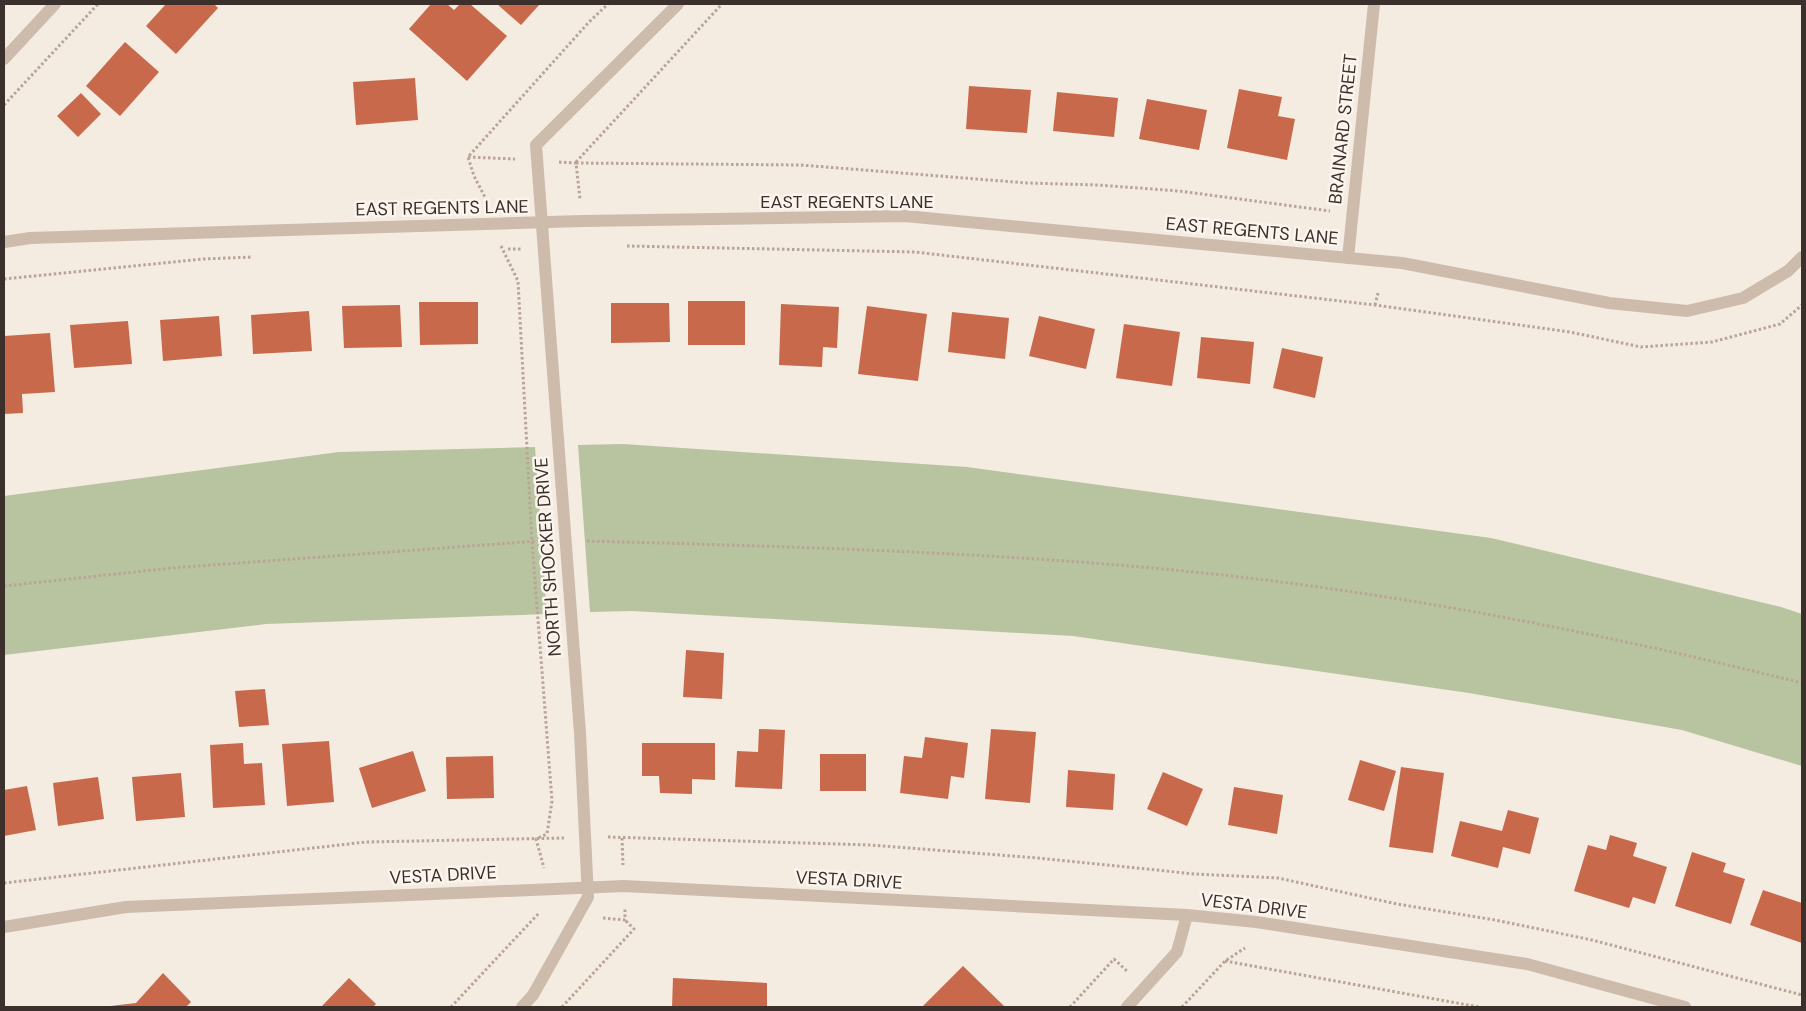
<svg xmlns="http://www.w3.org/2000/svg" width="1806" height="1011" font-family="'DM Sans',sans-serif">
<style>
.green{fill:#b8c4a0}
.building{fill:#c8694b}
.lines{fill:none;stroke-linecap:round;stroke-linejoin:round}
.path{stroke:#b9a596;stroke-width:3;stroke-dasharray:2.5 2.5;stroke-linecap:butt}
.street{stroke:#cdbbac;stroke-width:12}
.labels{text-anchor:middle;stroke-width:5;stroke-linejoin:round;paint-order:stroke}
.street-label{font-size:18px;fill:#3b302b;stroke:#fbf5ee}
</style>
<rect width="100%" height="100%" fill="#f4ebe1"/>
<!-- green -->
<g class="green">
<polygon points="623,444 967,467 1491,538 1781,607 1802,614 1802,766 1682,730 1469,693 1073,636 632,611 590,612 578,445"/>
<polygon points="535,447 547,614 266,624 4,655 4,496 339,452"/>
</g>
<!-- building -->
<g class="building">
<polygon points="166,4 214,4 218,8 176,54 146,26"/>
<polygon points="431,4 447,4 454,10 460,4 470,4 507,36 467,81 409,29"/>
<polygon points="497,4 540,4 521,25"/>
<polygon points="125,42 159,72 120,116 86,86"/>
<polygon points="415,78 418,120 356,125 353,82"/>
<polygon points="969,86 1031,90 1027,133 966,129"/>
<polygon points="1239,89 1282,97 1278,116 1295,119 1287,160 1227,148"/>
<polygon points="1057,92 1118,98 1114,137 1053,131"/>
<polygon points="81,93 101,114 78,137 57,116"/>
<polygon points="1147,99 1207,110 1199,150 1139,139"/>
<rect x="688" y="301" width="57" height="44"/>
<polygon points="419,302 478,302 478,344 420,345"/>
<polygon points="611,303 669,303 670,342 611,343"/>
<polygon points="781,304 839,307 837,348 823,347 822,367 779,365"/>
<polygon points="400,305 402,347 344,348 342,306"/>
<polygon points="867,306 927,314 918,381 858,374"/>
<polygon points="309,311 312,351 253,354 251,315"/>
<polygon points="952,312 1009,318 1005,359 948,352"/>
<polygon points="219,316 222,356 163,361 160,320"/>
<polygon points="1039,316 1095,329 1086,369 1029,356"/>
<polygon points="128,321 132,364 74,368 70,325"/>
<polygon points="1124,324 1180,332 1172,386 1116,378"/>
<polygon points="50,333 55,392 22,394 23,413 4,414 4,336"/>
<polygon points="1201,337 1254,342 1250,384 1197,378"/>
<polygon points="1282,348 1323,357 1315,398 1273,388"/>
<polygon points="686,650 724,653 722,699 683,697"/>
<polygon points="265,689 269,725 239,727 235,691"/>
<polygon points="759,729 785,730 782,789 735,787 737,751 758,752"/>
<polygon points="991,729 1036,732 1030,803 985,799"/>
<polygon points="925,737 968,743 964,778 951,776 948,799 900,793 904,756 922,758"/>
<polygon points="329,741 334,802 287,806 282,744"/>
<polygon points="243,743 244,764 262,763 265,805 213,808 210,745"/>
<polygon points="642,743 715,743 715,780 692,779 692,794 660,793 659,776 642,776"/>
<polygon points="413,751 426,791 372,808 359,768"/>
<rect x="820" y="754" width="46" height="37"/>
<polygon points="493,756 494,798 447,799 446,757"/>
<polygon points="1360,760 1396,771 1384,811 1348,800"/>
<polygon points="1401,767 1444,773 1433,853 1389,847"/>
<polygon points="1068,770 1115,774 1113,810 1066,807"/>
<polygon points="1163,772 1203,789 1187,826 1147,809"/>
<polygon points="181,773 185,817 136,821 132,777"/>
<polygon points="98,777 104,819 58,826 53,783"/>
<polygon points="27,786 36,830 4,836 4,790"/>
<polygon points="1234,787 1283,795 1277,834 1228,825"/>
<polygon points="1508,810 1539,818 1530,854 1503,847 1498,868 1451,856 1460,821 1502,831"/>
<polygon points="1610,835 1637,843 1633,856 1667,867 1655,904 1633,897 1629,908 1574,891 1588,845 1606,850"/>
<polygon points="1692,852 1726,863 1723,872 1745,879 1731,924 1675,906"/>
<polygon points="1763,890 1802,903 1802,943 1750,925"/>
<polygon points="963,966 1005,1007 922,1007"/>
<polygon points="163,973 191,1002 186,1007 102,1007 136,1003"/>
<polygon points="349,978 376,1004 373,1007 321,1007"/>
<polygon points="673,978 767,983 767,1007 672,1007"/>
</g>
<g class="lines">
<!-- path -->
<g class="path">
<polyline points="4,105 98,4"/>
<polyline points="468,157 515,159"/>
<polyline points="559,162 576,163 580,199"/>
<polyline points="576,162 722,4"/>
<polyline points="576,163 801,165 1027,183 1098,185 1179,191 1330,211"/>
<polyline points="487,201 474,176 468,157 589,22 608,4"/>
<polyline points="501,246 518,281 532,542 552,801 547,834 536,839 544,868"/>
<polyline points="627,246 915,252 1375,305 1570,332 1641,347 1712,342 1780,324 1802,305"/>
<polyline points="508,249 522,249"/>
<polyline points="4,279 204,259 252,257"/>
<polyline points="1375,305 1378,293"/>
<path d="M587 541C772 546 957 551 1141 567 1364 586 1586 629 1802 683"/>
<polyline points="4,586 172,568 538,541"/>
<polyline points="608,837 870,845 1038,858 1195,874 1278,878 1397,904 1495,920 1592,940 1802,995"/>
<polyline points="622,838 623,865"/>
<polyline points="4,883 366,842 564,838"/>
<polyline points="603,918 625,920 625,909"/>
<polyline points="1225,961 1479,1007"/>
<polyline points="451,1007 539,913"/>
<polyline points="562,1007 634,929 625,920"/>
<polyline points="1070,1007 1114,959 1128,972"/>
<polyline points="1182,1007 1225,961 1245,948"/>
</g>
<!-- street -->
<g class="street">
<polyline points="4,59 55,4"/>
<polyline points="4,242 30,238 582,221 905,216 1402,263 1609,303 1687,311 1743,298 1788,271 1802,257"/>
<polyline points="1348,258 1374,4"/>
<polyline points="4,927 126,907 624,886 1187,915 1256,922 1527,964 1685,1007"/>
<polyline points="522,1007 533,995 588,897 580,733 536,145 678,4"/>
<polyline points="1127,1007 1177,952 1187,915"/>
</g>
</g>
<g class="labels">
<!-- street labels -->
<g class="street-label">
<text transform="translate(1343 129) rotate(-84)" y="6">BRAINARD STREET</text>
<text x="847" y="208">EAST REGENTS LANE</text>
<text transform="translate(442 208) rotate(-1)" y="6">EAST REGENTS LANE</text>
<text transform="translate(1252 231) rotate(5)" y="6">EAST REGENTS LANE</text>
<text transform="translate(548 557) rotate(-94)" y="6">NORTH SHOCKER DRIVE</text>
<text transform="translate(443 875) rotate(-3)" y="6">VESTA DRIVE</text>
<text transform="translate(849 880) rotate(3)" y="6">VESTA DRIVE</text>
<text transform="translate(1254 906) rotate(7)" y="6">VESTA DRIVE</text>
</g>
</g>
<!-- border -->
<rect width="1806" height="1011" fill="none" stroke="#3b302b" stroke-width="10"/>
</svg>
